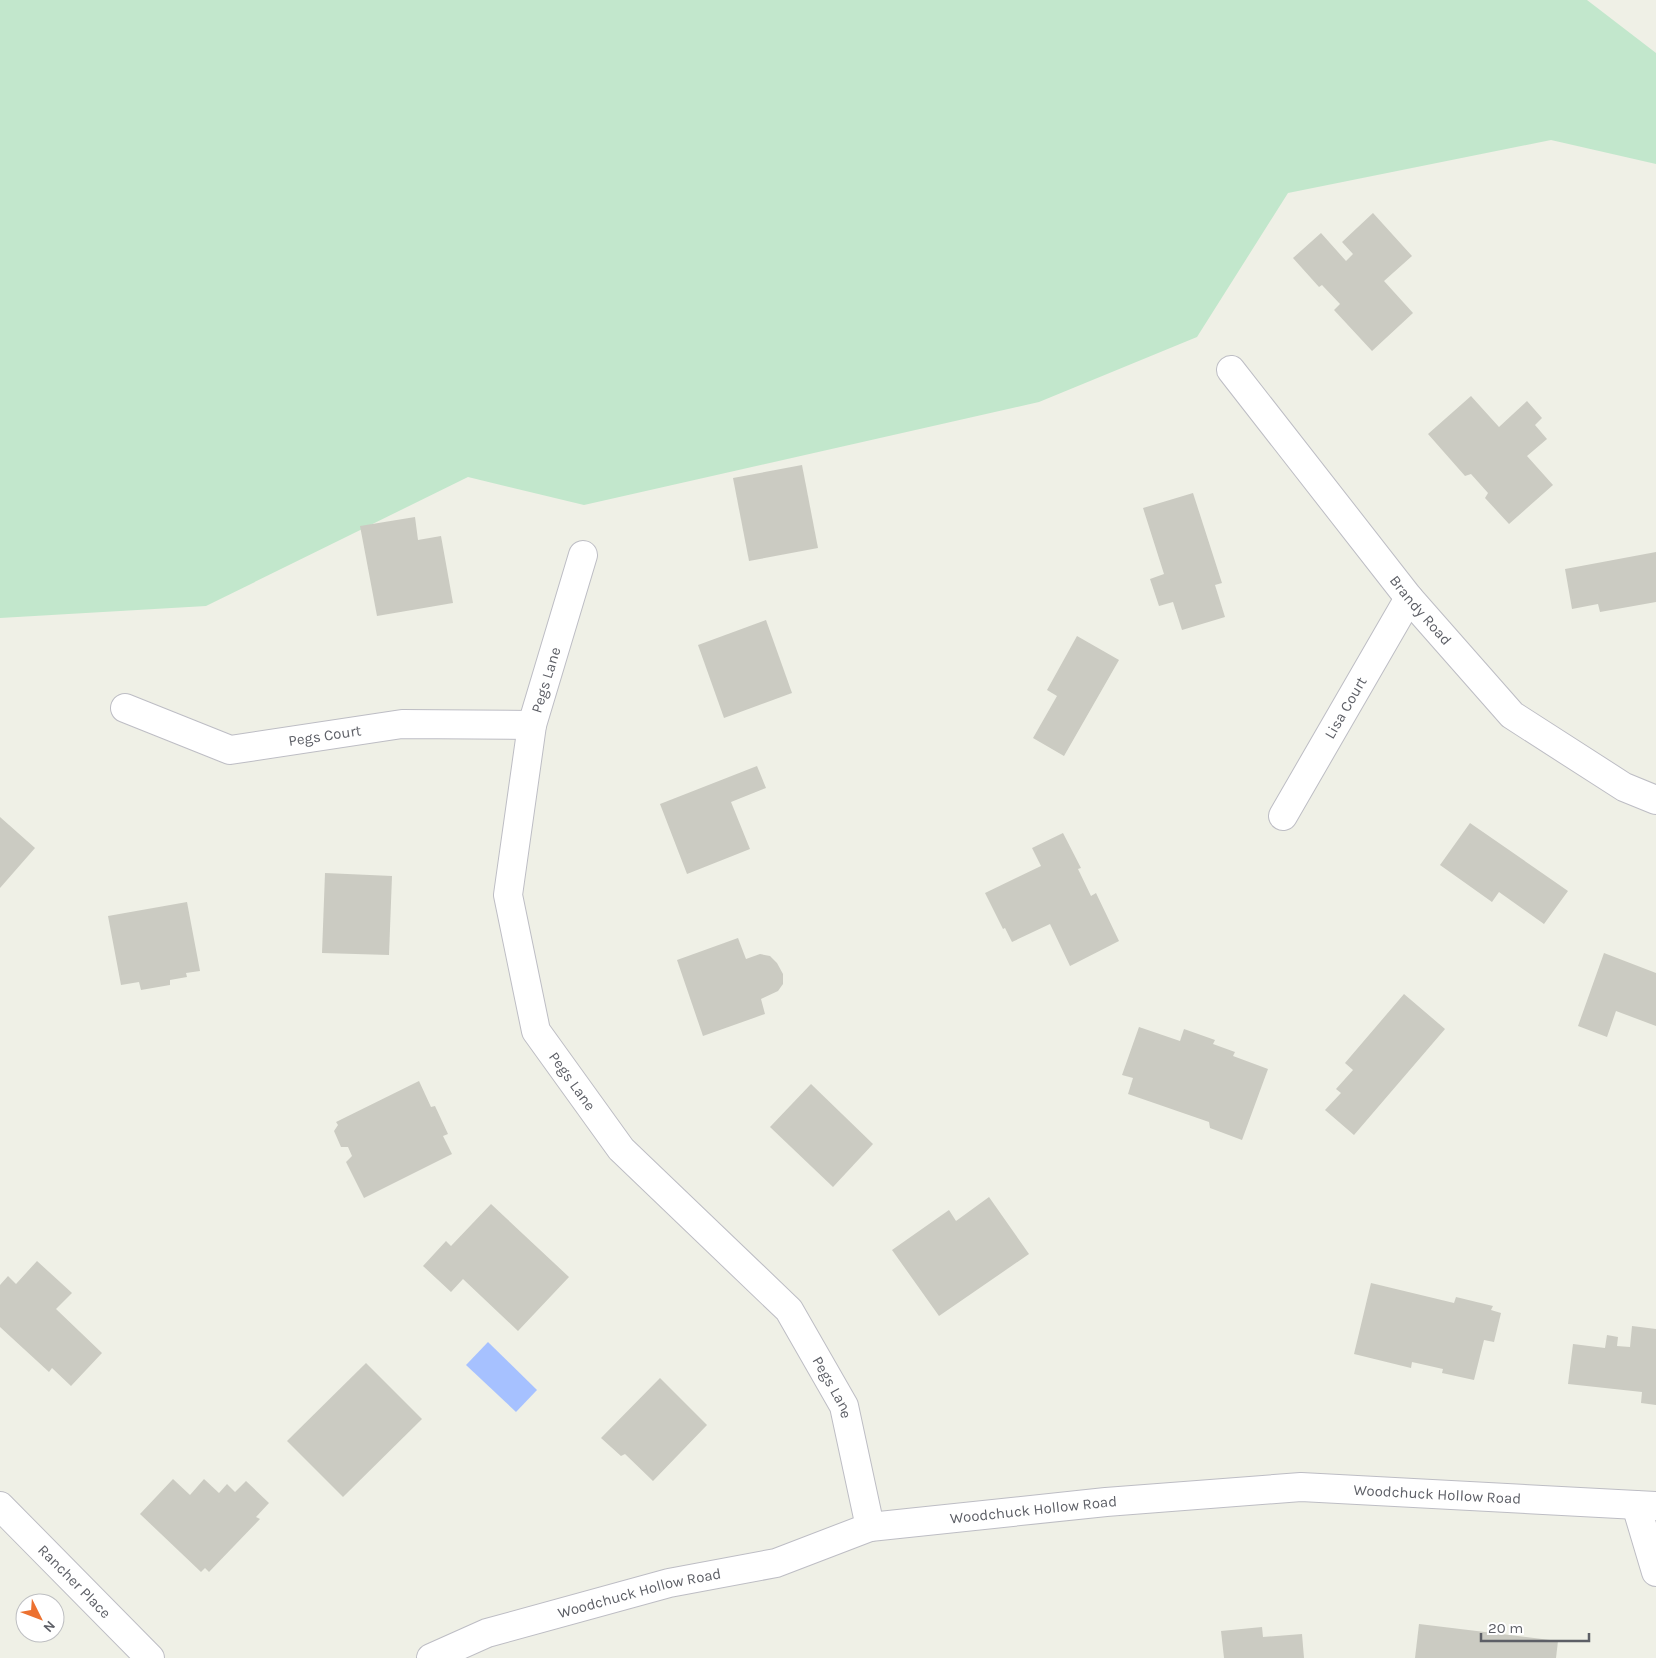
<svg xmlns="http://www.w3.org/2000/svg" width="1656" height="1658" font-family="Karla,sans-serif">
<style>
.green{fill:#c2e7cc}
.water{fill:#a6c1ff}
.building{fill:#cbcbc2}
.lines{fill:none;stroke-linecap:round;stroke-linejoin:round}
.minor-casing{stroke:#bdbdc4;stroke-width:30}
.minor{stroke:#fff;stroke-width:28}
.labels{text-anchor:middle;stroke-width:4.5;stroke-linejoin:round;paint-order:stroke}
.street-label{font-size:15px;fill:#5d5f66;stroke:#fff}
</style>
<rect width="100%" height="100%" fill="#eff0e6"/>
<!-- green -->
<polygon class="green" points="0,0 1587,0 1656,53 1656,164 1551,140 1288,193 1197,337 1039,402 584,505 468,477 206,606 0,618"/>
<!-- water -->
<polygon class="water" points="488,1342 537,1390 516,1412 466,1365"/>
<!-- building -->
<g class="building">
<polygon points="1373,213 1412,256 1384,281 1413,313 1372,351 1334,310 1340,304 1322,285 1319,287 1293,258 1321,233 1346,261 1353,254 1342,242"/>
<polygon points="1471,396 1499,427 1527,401 1542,418 1535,425 1547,439 1527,456 1553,485 1509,524 1485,498 1488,493 1471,474 1465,476 1428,434"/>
<polygon points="802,465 818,548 749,561 733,478"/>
<polygon points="1193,493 1222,583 1215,585 1225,617 1182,630 1173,602 1159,606 1150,579 1164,574 1143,508"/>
<polygon points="415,517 418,540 441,536 453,603 377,616 360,526"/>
<polygon points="1656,552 1656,602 1600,612 1598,604 1572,609 1565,569"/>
<polygon points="766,620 792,693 724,718 698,645"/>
<polygon points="1077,636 1119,660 1064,756 1033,738 1057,696 1047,690"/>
<polygon points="757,766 766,788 731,802 750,849 687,874 660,804"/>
<polygon points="0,817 35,848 0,888"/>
<polygon points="1470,823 1568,891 1544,924 1499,892 1492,902 1440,865"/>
<polygon points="1063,833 1081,868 1078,869 1091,896 1096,893 1119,941 1070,966 1050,924 1012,942 1005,928 1003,929 985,893 1041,866 1032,848"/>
<polygon points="325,873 392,876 389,955 322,953"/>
<polygon points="187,902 200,971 186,973 187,977 170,980 170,985 141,990 139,982 121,985 108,916"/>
<polygon points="738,938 746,959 760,954 770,956 777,963 783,974 783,984 778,991 761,999 765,1014 703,1036 677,960"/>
<polygon points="1604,953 1656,973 1656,1026 1616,1011 1607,1037 1578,1026"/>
<polygon points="1404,994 1445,1029 1354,1135 1325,1110 1341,1093 1336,1089 1353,1070 1345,1063"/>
<polygon points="1139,1027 1180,1041 1184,1029 1215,1040 1213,1044 1235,1052 1233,1056 1268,1069 1242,1140 1210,1128 1209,1122 1128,1094 1133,1078 1122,1075"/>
<polygon points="419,1081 431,1107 435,1106 448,1134 443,1136 452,1154 364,1198 346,1162 352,1156 348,1147 341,1147 334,1131 338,1125 336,1122"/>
<polygon points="811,1084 873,1144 833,1187 770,1127"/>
<polygon points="989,1197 1029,1254 939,1316 892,1250 949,1210 956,1221"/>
<polygon points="491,1204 569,1277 518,1331 463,1279 451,1292 423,1266 446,1241 451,1246"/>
<polygon points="37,1261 72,1293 56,1309 102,1353 71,1386 52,1368 49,1372 0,1327 0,1285 8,1276 16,1284"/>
<polygon points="1371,1283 1454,1303 1456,1297 1493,1306 1491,1310 1501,1313 1494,1342 1484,1340 1474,1380 1442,1373 1443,1369 1412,1362 1411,1368 1354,1354"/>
<polygon points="1632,1326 1656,1329 1656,1405 1641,1403 1642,1392 1568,1384 1573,1344 1605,1348 1607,1335 1618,1337 1617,1346 1630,1347"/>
<polygon points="366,1363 422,1419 343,1497 287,1441"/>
<polygon points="660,1378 707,1425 653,1481 625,1454 621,1456 601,1438"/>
<polygon points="173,1479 190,1495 204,1479 219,1493 227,1484 235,1492 246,1481 269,1503 256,1517 260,1519 209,1572 205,1568 201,1572 140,1514"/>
<polygon points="1419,1624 1558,1641 1556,1658 1415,1658"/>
<polygon points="1262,1627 1263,1637 1302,1634 1304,1658 1224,1658 1221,1631"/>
</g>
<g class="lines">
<defs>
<g id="minor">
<path id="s1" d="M1231 370 1409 598 1512 715 1624 787 1656 800"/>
<path id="s2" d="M583 555 532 725 508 895 536 1031 621 1149 789 1310 844 1406 870 1527"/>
<path id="s3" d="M125 708 230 750 402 724 532 725"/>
<path id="s4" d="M1283 816 1409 598"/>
<polyline points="1636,1505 1656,1572"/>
<path id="s5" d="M0 1506 150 1658"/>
<path id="s6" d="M431 1658 487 1633 669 1583 776 1563 870 1527 1106 1502 1301 1487 1656 1506"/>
</g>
</defs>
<!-- minor casing -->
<use href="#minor" class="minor-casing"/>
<!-- minor -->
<use href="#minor" class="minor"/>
</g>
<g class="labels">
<!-- street labels -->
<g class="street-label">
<text dy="5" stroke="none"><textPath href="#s1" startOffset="306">Brandy Road</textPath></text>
<text transform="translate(546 680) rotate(-73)" y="5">Pegs Lane</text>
<text dy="5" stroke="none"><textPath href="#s4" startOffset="125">Lisa Court</textPath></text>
<text dy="5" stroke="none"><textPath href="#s3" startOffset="209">Pegs Court</textPath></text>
<text dy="5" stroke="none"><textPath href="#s2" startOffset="550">Pegs Lane</textPath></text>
<text dy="5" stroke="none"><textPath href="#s2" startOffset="955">Pegs Lane</textPath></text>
<text dy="5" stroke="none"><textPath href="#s6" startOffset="1029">Woodchuck Hollow Road</textPath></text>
<text dy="5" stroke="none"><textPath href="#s6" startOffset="624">Woodchuck Hollow Road</textPath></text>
<text dy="5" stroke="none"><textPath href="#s5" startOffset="106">Rancher Place</textPath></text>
<text dy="5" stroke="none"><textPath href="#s6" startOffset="219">Woodchuck Hollow Road</textPath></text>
</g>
</g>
<!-- north arrow -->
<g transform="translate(40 1618) rotate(132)"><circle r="24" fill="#ffffff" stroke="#bebfc2"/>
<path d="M0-4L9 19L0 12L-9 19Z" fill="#ec7130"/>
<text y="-8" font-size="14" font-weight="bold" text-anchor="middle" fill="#5d5f66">N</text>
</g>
<!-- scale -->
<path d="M1481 1633v8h108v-8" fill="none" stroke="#5d5f66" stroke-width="2.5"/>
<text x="1488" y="1633" font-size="15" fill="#5d5f66" stroke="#ffffff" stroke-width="4" paint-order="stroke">20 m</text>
</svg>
